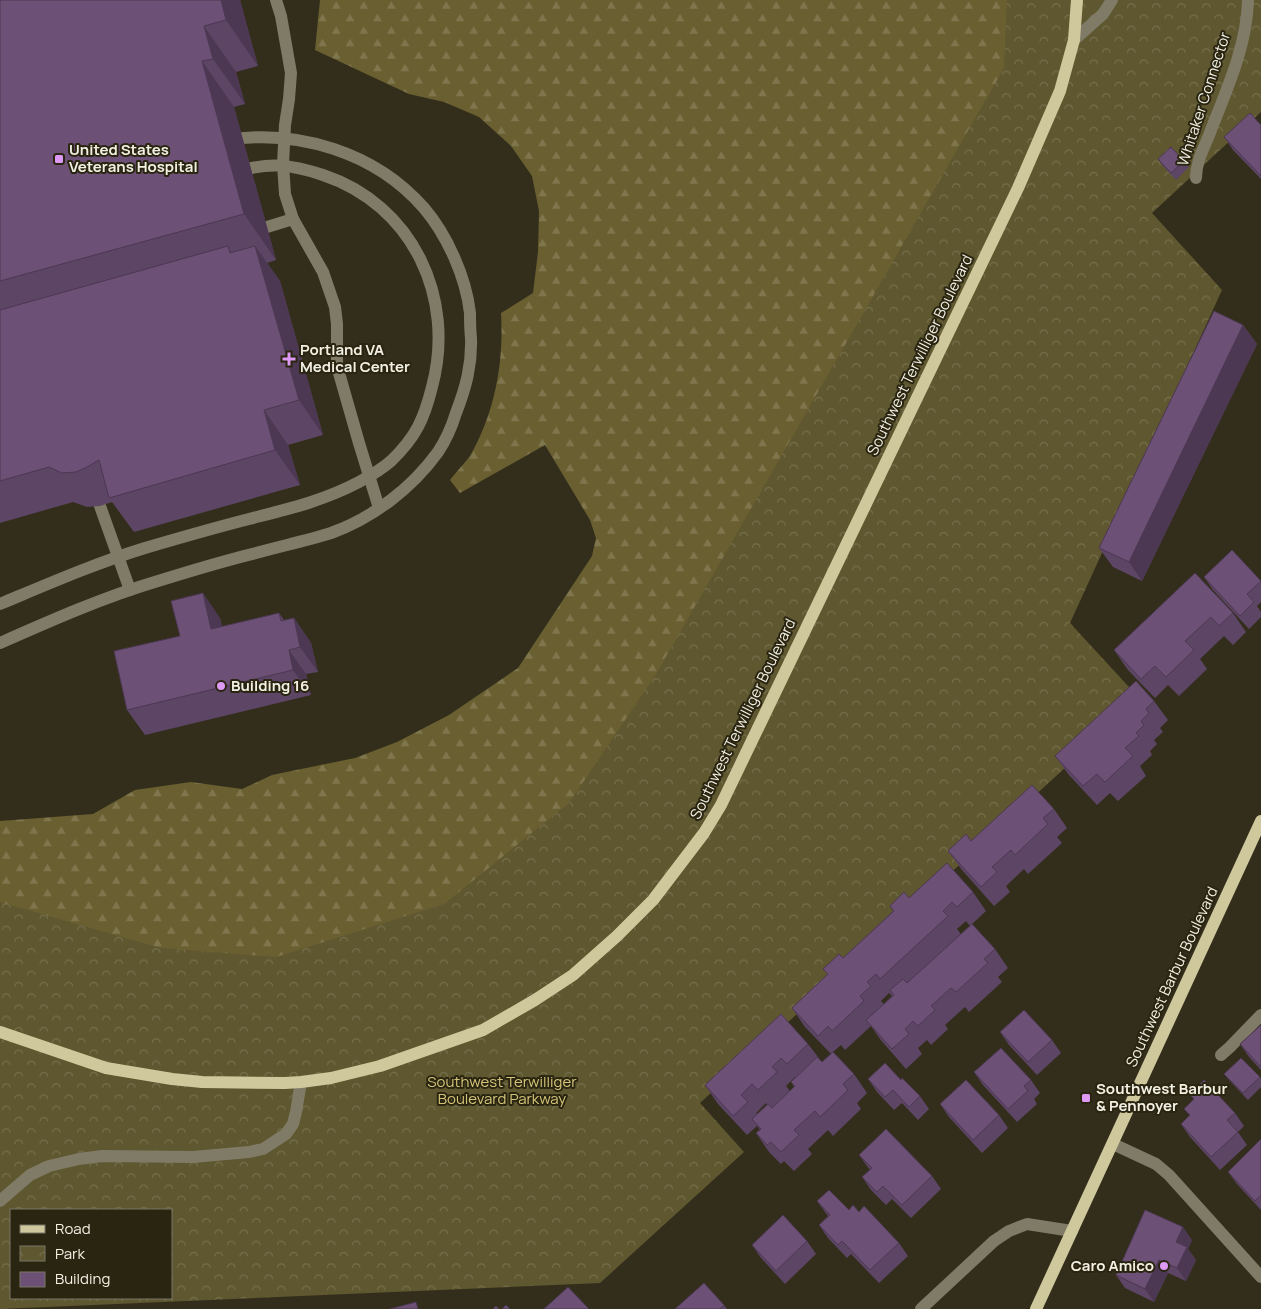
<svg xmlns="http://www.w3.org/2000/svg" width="1261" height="1309" font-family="Manrope,sans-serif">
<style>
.forest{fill:url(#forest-firs)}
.park{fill:url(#park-crowns);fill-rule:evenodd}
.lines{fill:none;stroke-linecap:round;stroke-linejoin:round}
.minor{stroke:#7f7b67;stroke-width:12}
.major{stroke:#d0c89d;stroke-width:12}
.wall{fill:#5d4565;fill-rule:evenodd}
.shaded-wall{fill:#4c3852}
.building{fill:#6c5075;stroke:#4c3852}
.poi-dot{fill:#dd99f3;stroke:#292511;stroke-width:2}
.labels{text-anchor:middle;stroke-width:4;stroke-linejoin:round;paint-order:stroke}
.street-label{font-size:15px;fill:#f2f0e3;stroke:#292511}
.poi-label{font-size:15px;font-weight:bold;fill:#f2f0e3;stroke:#292511;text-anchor:start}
.park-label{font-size:15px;fill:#d4c479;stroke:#292511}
</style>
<defs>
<pattern id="forest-firs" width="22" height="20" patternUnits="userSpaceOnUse" patternTransform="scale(1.25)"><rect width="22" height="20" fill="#695f30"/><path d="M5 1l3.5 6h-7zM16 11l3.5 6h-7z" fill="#7f764e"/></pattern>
<pattern id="park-crowns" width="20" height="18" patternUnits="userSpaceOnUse" patternTransform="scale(1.25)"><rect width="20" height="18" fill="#5f572f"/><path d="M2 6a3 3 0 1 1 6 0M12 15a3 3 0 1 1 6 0" fill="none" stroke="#766f4d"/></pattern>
</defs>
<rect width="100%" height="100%" fill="#332e1b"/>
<!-- forest -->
<path class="forest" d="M320 0H1055L598 912 0 1012V821L93 814 135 790 191 782 242 789 272 775 355 758 397 742 449 715 518 668 592 556 596 538 590 520 545 445 460 493 450 480C456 472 464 464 470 456 495 413 504 362 501 313L533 293 538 252 539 211 532 176 511 146 479 117 444 102 409 94 315 50Z"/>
<!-- park -->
<path class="park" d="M1007 0H1261V112L1152 213 1222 290 1070 623 1140 699 700 1103 744 1152 600 1283 0 1309V902L161 948 276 957 444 904 569 803 656 674 1004 68ZM11 1210H171V1298H11Z"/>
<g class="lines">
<!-- minor -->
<g class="minor">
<polyline points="276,0 281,16 291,73 289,99 285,125 283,164 285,194 293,219 323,272 335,307 337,324 337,366 359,443 379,508"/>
<polyline points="1074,40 1103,14 1112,0"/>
<path d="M1196 178C1196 160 1205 147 1211 130 1227 89 1247 45 1248 0"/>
<polyline points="267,227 293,219"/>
<polyline points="100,506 130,590"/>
<path d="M0 604C48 584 96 563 145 548 179 538 214 528 249 519 288 509 323 501 359 482 370 476 382 469 391 461 416 437 424 419 432 387 456 298 413 205 323 175 290 164 269 162 235 172"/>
<path d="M0 643C52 620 104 597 158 581 190 571 223 561 256 553 281 546 306 541 331 533 373 518 412 488 438 452 446 440 452 426 456 413 466 387 472 365 471 338 470 329 470 321 470 313 466 277 447 235 424 208 375 152 298 129 226 140"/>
<polyline points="1221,1055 1230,1047 1261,1015"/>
<polyline points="1113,1144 1156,1164 1169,1175 1261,1277"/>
<polyline points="0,1201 30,1175 49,1166 79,1159 102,1156 193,1157 249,1152 263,1149 286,1134 293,1124 296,1112 301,1082"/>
<polyline points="921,1309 994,1241 1009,1231 1027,1224 1072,1231"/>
</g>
<!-- major -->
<g class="major">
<polyline points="0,1032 106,1068 172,1079 202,1082 285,1083 301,1082 331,1078 380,1066 483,1030 535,1000 573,975 617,936 653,900 704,833 721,805 1018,188 1060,91 1074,40 1077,0"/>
<polyline points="1036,1309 1261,821"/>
</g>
</g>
<!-- wall -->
<g class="wall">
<polygon points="0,0 240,0 258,66 236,72 245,104 234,107 276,260 267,263 280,281 323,435 288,445 300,485 134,532 112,502 100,506 87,507 73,502 0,523"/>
<polygon points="1261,125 1261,179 1233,150 1224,137"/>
<polygon points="1158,159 1184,161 1189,167 1176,180 1163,166"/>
<polygon points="1243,325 1257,344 1142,581 1113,567 1099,548"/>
<polygon points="1232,550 1261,581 1261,602 1257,606 1261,612 1261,617 1249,629 1213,590 1204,577"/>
<polygon points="1195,573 1233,613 1246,632 1233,645 1224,636 1200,659 1207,669 1179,696 1168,685 1155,698 1128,670 1114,650"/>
<polygon points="279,613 284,620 294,618 311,643 318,672 306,674 311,695 145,735 127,710 180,636 220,618 222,627"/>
<polygon points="1154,701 1168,720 1160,728 1163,732 1154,740 1157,744 1150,751 1152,755 1140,766 1146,776 1118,801 1110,793 1097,805 1069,775 1055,756"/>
<polygon points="1054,809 1067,828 1057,837 1062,843 1028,874 1024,869 1006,886 1010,892 994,906 962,870 948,851"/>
<path d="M973 892 986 911 970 926 966 921 957 929 961 934 995 949 1008 968 998 977 1002 982 969 1012 965 1007 945 1025 948 1029 931 1045 927 1040 918 1048 922 1054 906 1069 880 1039 871 1026 845 1050 841 1045 833 1052 854 1074 867 1093 857 1103 861 1109 833 1136 828 1130 808 1149 812 1154 794 1171 784 1161 781 1164 769 1152 756 1133 760 1130 757 1126 747 1135 718 1104 705 1085 808 1044 822 1062 831 1054 805 1027 792 1008 828 975 823 969 843 958 893 911 890 906 909 898ZM889 993 892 996 884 1004 881 1001ZM795 1077V1078L791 1082 794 1087 790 1091 786 1086ZM766 1103 767 1105 757 1114 756 1113Z"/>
<polygon points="1261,1025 1261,1070 1249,1057 1240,1044"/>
<polygon points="1000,1032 1052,1040 1061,1053 1037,1075 1009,1045"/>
<polygon points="974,1072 1031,1080 1040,1093 1034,1099 1037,1104 1017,1122 983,1085"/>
<polygon points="1224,1074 1260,1077 1261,1079 1261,1087 1248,1100 1229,1080"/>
<polygon points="868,1079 901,1080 920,1096 929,1109 918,1120 902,1103 894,1110 877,1092"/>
<polygon points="1190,1094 1235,1113 1244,1126 1238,1132 1247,1145 1220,1170 1190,1137 1181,1124 1190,1116 1184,1109 1194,1100"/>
<polygon points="940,1104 999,1115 1008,1128 982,1153 949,1117"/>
<polygon points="1261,1139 1261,1210 1237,1184 1228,1172"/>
<polygon points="859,1155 932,1176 941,1189 911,1218 892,1199 886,1205 871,1190 862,1177 870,1170"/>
<polygon points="817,1201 859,1212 899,1243 908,1256 879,1283 851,1254 847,1258 828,1238 819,1225 828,1216"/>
<polygon points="1192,1240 1188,1249 1196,1260 1186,1281 1168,1273 1154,1302 1125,1288 1116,1275"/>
<polygon points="807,1241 816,1254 785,1284 761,1258 752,1245"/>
<polygon points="724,1305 727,1309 675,1309"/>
</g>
<!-- shaded-wall -->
<g class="shaded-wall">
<polygon points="221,0 240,0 258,66 226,20"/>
<polygon points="204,26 236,72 245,104 213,59"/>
<polygon points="202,61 234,107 276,260 244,214"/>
<polygon points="255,246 280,281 323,435 299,400"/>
<polygon points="1243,325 1257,344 1142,581 1129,562"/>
<polygon points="264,410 288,445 300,485 275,450"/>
<polygon points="203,593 220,618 229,654 211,629"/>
<polygon points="294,618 311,643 318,672 300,647"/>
<polygon points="289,650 306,674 311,695 293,670"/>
<polygon points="1183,1227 1192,1240 1188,1249 1196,1260 1186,1281 1177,1268 1176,1242"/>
<polygon points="1159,1260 1168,1273 1154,1302 1145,1289"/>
</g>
<!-- building -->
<g class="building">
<polygon points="0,0 221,0 226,20 204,26 213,59 202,61 244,214 0,281"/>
<polygon points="1250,113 1261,125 1261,176 1224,137"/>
<polygon points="1171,147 1184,161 1171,173 1158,159"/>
<polygon points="228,246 230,253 255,246 299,400 264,410 275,450 109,498 99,460 87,467 76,472 62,473 49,467 0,481 0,310"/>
<polygon points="1214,311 1243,325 1129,562 1099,548"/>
<polygon points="1232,550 1261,581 1247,594 1254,602 1240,616 1204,577"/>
<polygon points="1195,573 1233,613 1219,626 1211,617 1185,641 1194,650 1166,677 1155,666 1141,679 1114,650"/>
<polygon points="203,593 211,629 279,613 281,621 294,618 300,647 289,650 293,670 127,710 114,651 180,636 171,601"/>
<polygon points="1136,681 1154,701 1146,709 1149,713 1141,721 1144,725 1136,733 1139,736 1125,748 1133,756 1105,782 1097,774 1083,786 1055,756"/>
<polygon points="1032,785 1054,809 1043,818 1048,824 1015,855 1011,850 992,867 997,872 981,887 948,851 966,834 971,841"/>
<polygon points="947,863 973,892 957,907 952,902 943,911 948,916 880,979 876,974 867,982 871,986 860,996 864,1001 832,1031 828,1026 818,1036 792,1008 828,974 823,969 839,954 843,958 894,911 890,906 904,892 909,898"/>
<polygon points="972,924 995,949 984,959 988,963 956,992 951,988 931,1006 935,1010 918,1026 913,1021 905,1029 909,1034 892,1049 866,1020 894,995 890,990 903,979 907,983"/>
<polygon points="1024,1010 1052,1040 1028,1062 1000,1032"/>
<polygon points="781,1014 808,1044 787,1064 781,1058 772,1067 777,1072 758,1090 752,1084 741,1095 748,1102 733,1116 705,1085"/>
<polygon points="1261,1025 1261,1067 1240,1044"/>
<polygon points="1001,1048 1031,1080 1024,1086 1028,1091 1008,1109 974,1072"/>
<polygon points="833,1052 854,1074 843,1084 848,1090 820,1117 815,1111 794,1130 799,1135 781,1152 771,1142 767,1145 756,1133 761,1129 752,1119 768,1104 772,1108 795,1086 791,1082 817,1057 822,1062"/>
<polygon points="1241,1058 1260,1077 1243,1093 1224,1074"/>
<polygon points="885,1063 901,1080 902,1078 920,1096 909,1107 893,1090 885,1097 868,1079"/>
<polygon points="966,1080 999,1115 973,1140 940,1104"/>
<polygon points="1204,1080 1235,1113 1227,1120 1238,1132 1211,1157 1181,1124 1190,1115 1184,1109 1194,1099 1190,1094"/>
<polygon points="886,1129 932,1176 902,1205 883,1186 877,1192 862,1177 872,1168 859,1155"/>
<polygon points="1261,1139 1261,1195 1255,1201 1228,1172"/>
<polygon points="829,1190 849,1210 853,1205 859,1212 864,1206 899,1243 870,1270 842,1241 838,1245 819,1225 830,1215 817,1201"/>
<polygon points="1145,1210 1183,1227 1176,1242 1187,1247 1177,1268 1159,1260 1145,1289 1116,1275"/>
<polygon points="783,1215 807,1241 776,1271 752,1245"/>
<polygon points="704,1283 724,1305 720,1309 675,1309"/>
<polygon points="568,1287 589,1309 544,1309"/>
<polygon points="416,1302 418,1309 390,1309"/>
<polygon points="506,1305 510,1309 502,1309"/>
<polygon points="496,1306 499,1309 493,1309"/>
</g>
<!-- markers -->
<g class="poi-dot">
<rect x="54" y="154" width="10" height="10" rx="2.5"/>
<path d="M286.5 351.5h5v5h5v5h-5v5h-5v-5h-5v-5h5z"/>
<circle cx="221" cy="686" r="5"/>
<rect x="1081" y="1093" width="10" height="10" rx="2.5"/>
<circle cx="1164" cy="1266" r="5"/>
</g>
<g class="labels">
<!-- street labels -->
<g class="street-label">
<text transform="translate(1204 99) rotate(-72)" y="5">Whitaker Connector</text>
<text transform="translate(920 355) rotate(-64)" y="5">Southwest Terwilliger Boulevard</text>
<text transform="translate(743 719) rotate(-64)" y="5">Southwest Terwilliger Boulevard</text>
<text transform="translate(1172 977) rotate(-65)" y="5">Southwest Barbur Boulevard</text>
</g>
<!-- poi labels -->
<g class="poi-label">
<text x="69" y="155">United States<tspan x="69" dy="17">Veterans Hospital</tspan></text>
<text x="300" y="355">Portland VA<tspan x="300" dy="17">Medical Center</tspan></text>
<text x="231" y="691">Building 16</text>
<text x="1096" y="1094">Southwest Barbur<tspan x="1096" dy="17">&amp; Pennoyer</tspan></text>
<text x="1154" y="1271" text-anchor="end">Caro Amico</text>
</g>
<!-- park labels -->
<g class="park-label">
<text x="502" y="1087">Southwest Terwilliger<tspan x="502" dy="17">Boulevard Parkway</tspan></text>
</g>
</g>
<!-- legend -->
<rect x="10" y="1209" width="162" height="90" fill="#292511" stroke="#797665"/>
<rect x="20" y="1225" width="25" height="8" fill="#d0c89d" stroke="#797665"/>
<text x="55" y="1234" font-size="15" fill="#f2f0e3">Road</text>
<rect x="20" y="1246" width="25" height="15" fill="url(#park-crowns)" stroke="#797665"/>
<text x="55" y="1259" font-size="15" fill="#f2f0e3">Park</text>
<rect x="20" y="1272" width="25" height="15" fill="#6c5075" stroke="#797665"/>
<text x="55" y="1284" font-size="15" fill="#f2f0e3">Building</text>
</svg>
